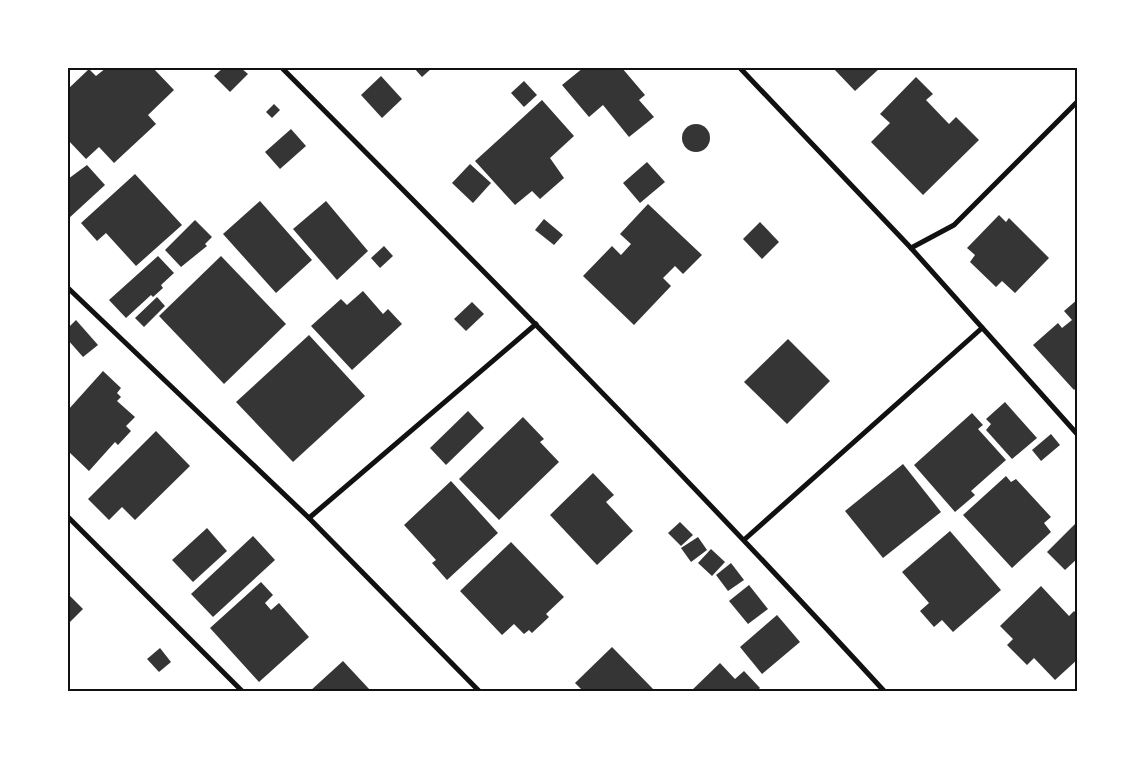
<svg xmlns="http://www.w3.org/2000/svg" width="1145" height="759" font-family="'Roboto Serif',serif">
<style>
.building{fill:#353535}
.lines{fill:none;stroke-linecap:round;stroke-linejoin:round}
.minor{stroke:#111;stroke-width:5}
.neatline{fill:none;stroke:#111;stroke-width:2}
</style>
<rect width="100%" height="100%" fill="#fff"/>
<!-- building -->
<g class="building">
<polygon points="106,68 153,68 174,90 148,115 156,124 114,163 99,147 86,159 68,140 68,89 89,69 96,76"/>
<polygon points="223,68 241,68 248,74 230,92 214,76"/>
<polygon points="414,68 432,68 422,77"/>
<polygon points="583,68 622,68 645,95 639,100 654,117 629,137 603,105 589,117 562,85"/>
<polygon points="833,68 880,68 855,91"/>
<polygon points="381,76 402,99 382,118 361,95"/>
<polygon points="916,77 933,94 926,100 949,124 956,117 979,140 923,195 871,142 890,123 880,114"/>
<polygon points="524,81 537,95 524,107 511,93"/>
<polygon points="542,100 574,136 550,158 564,178 540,199 532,191 515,205 475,161"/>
<polygon points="274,104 280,110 272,118 266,112"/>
<circle cx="696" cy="138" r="14"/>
<polygon points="291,129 306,146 280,169 265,152"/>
<polygon points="647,162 665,182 640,203 623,183"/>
<polygon points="470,164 491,183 473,203 452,183"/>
<polygon points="87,165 105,185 68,219 68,179"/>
<polygon points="135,174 182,225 136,266 106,233 97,241 81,223"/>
<polygon points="260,201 312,260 276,293 223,234"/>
<polygon points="326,201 368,251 337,280 293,229"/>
<polygon points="648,204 702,255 683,274 675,266 663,278 671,286 634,325 583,276 612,246 621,255 631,244 620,234"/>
<polygon points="999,215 1006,222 1009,218 1049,258 1015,293 1002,281 996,287 970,262 975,255 967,248"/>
<polygon points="544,219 563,235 554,245 535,230"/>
<polygon points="195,220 212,237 205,244 207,246 181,267 165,250"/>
<polygon points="760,222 779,242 762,259 743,239"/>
<polygon points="384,246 393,256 380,268 371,258"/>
<polygon points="158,256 174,273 161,285 163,288 153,297 151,295 126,318 109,300"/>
<polygon points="221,256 286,324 224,384 159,316"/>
<polygon points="363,291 383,314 388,309 402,324 352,370 311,326 341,299 347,305"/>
<polygon points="157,297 165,306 144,327 135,318"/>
<polygon points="1078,299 1078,386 1074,390 1033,345 1058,323 1062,328 1072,320 1064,311"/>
<polygon points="472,302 484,314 466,331 454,319"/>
<polygon points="76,320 98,345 83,357 68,340 68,328"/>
<polygon points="309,335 365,396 293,462 236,402"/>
<polygon points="788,339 830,381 787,424 744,382"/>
<polygon points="103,371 121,388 117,393 121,397 117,401 135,417 126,426 131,431 118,445 115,442 89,471 68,451 68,410"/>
<polygon points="1005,402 1037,438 1012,459 986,430 991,424 986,419"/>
<polygon points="468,411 484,428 446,465 430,448"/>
<polygon points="972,413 983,425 978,429 1006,460 971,491 975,495 955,512 914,465"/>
<polygon points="523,417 544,439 540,442 559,462 499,520 459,479"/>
<polygon points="156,431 190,466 135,520 122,507 109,520 88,499"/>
<polygon points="1051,434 1060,445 1041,461 1032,450"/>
<polygon points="903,464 941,512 883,558 845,511"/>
<polygon points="593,473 614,495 606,502 633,531 597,565 550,515"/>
<polygon points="1006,476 1011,482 1016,479 1051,517 1044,523 1051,532 1012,568 963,515"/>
<polygon points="451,481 498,533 447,580 432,563 436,560 404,525"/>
<polygon points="1078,521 1078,558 1065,570 1047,552"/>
<polygon points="680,522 693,535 681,546 668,533"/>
<polygon points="207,528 227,551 193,582 172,560"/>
<polygon points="950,531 1001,590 953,632 942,620 934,627 920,611 929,603 902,572"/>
<polygon points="253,536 275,560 213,617 191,594"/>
<polygon points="698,537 707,550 691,562 681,548"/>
<polygon points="511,542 564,597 546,614 549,617 532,633 529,630 524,634 514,624 502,635 460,591"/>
<polygon points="711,549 725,562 712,576 698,563"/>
<polygon points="731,563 744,580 728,591 716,575"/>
<polygon points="261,582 273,595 265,603 271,610 279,603 309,637 259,682 210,628"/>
<polygon points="749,585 768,609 748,624 729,601"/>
<polygon points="1041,586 1069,616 1074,611 1078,615 1078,659 1055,680 1034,658 1027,665 1007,645 1013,639 1000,626"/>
<polygon points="68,594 83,609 68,624"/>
<polygon points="777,615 800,642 762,674 740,647"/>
<polygon points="612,647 656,692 584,692 575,683"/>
<polygon points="160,648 171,662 159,672 147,659"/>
<polygon points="343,661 370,690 368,692 309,692"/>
<polygon points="720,663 735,679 744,671 760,688 756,692 690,692"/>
</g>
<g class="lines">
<!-- minor -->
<g class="minor">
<path d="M282 68C486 273 689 478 885 692"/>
<polyline points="740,68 911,248 1078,435"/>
<polyline points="911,248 954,225 1078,101"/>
<polyline points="68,288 309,518 480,692"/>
<polyline points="68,517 243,692"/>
<polyline points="309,518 536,324"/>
<polyline points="745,539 982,328"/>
</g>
</g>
<!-- border -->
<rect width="1145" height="759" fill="none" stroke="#ffffff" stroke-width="138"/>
<rect x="69" y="69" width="1007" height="621" class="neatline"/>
</svg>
